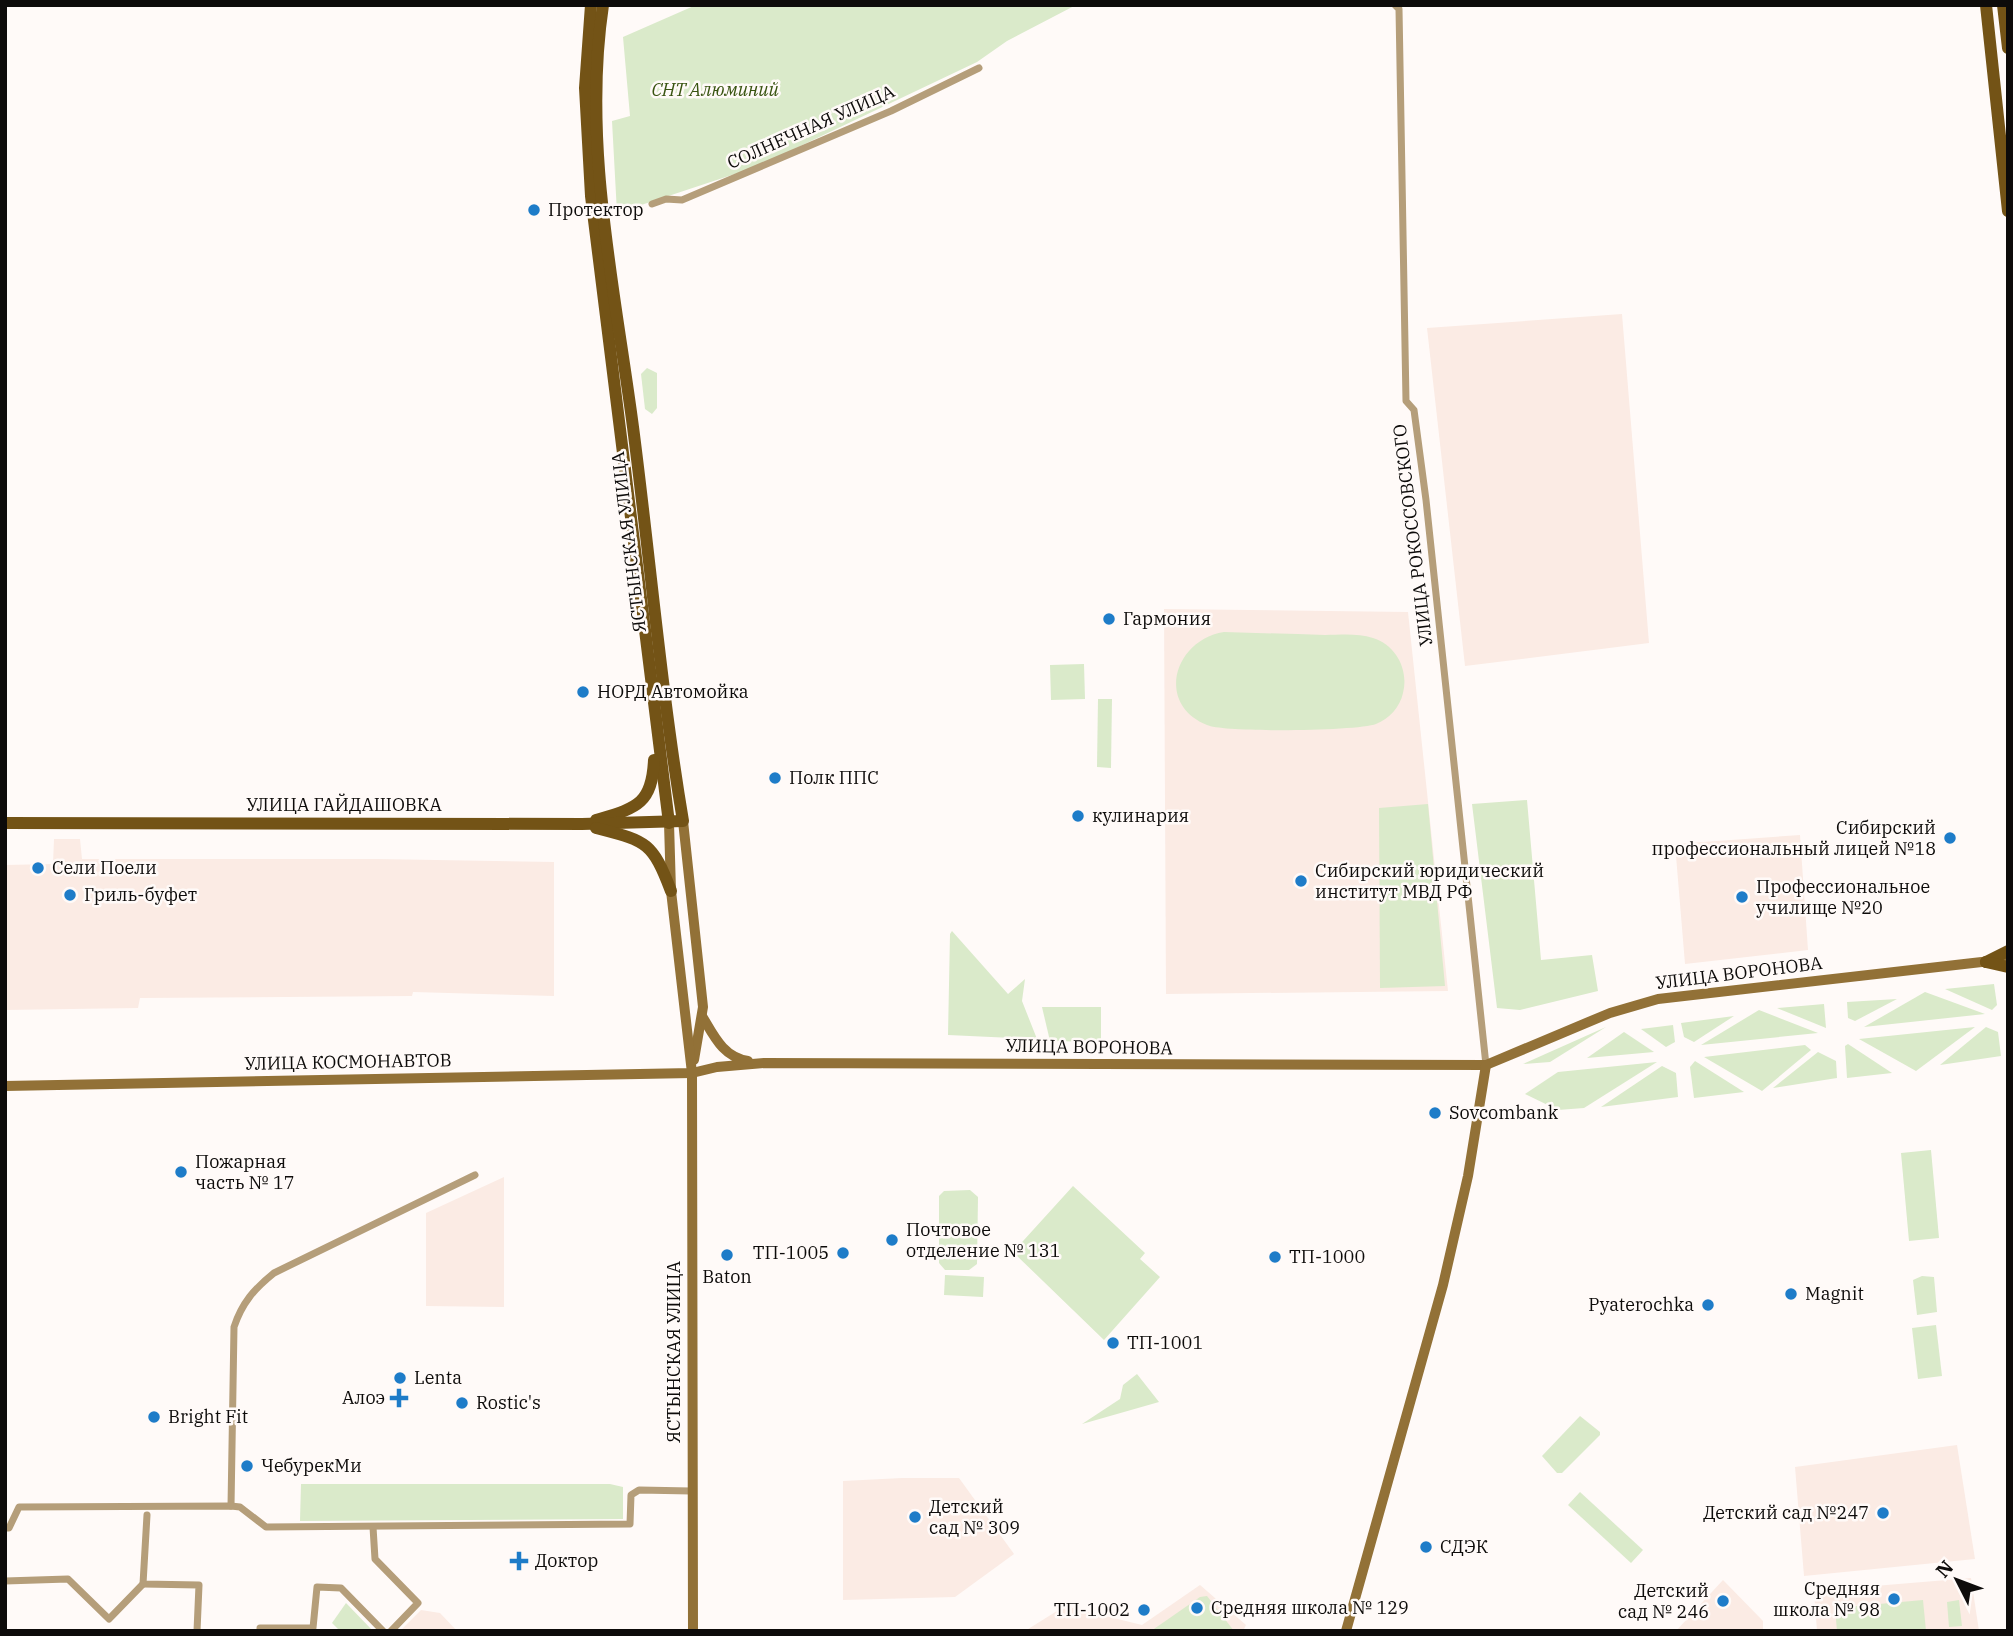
<svg xmlns="http://www.w3.org/2000/svg" width="2013" height="1636" font-family="'IBM Plex Serif',serif">
<style>
.built{fill:#fbebe4}
.green{fill:#daeaca}
.lines{fill:none;stroke-linecap:round;stroke-linejoin:round}
.street{stroke:#b59e7a;stroke-width:7}
.secondary{stroke:#927137;stroke-width:10}
.primary{stroke:#735316;stroke-width:12}
.poi-dot{fill:#1e7cc8;stroke:#fffaf8;stroke-width:2.5}
.labels{text-anchor:middle;stroke-width:5;stroke-linejoin:round;paint-order:stroke}
.park-label{font-size:18px;font-style:italic;fill:#395411;stroke:#fffaf8}
.street-label{font-size:18px;fill:#0d0b0a;stroke:#fffaf8}
.poi-label{font-size:18px;fill:#0d0b0a;stroke:#fffaf8;text-anchor:start}
</style>
<rect width="100%" height="100%" fill="#fffaf8"/>
<!-- built -->
<g class="built">
<polygon points="1622,314 1649,643 1465,666 1427,328"/>
<polygon points="1164,609 1408,612 1448,991 1166,994"/>
<polygon points="1800,835 1808,950 1685,964 1675,844"/>
<polygon points="54,839 80,839 82,859 377,859 554,862 554,996 413,992 412,996 140,998 138,1008 5,1010 5,865 53,864"/>
<polygon points="504,1177 504,1307 426,1306 426,1213"/>
<polygon points="1957,1445 1975,1559 1804,1576 1795,1467"/>
<polygon points="902,1478 959,1478 1014,1554 955,1597 843,1600 843,1481"/>
<polygon points="1971,1578 1979,1631 1817,1631 1814,1591"/>
<polygon points="1723,1580 1763,1621 1763,1631 1676,1631"/>
<polygon points="1200,1585 1246,1625 1243,1631 1025,1631 1065,1606 1142,1625"/>
<polygon points="421,1610 440,1613 457,1631 400,1631"/>
</g>
<!-- green -->
<g class="green">
<polygon points="696,5 1076,5 1007,41 977,62 756,167 617,213 612,121 630,116 623,37"/>
<polygon points="647,368 657,373 657,408 652,414 645,409 641,374"/>
<path d="M1224 632C1258 633 1292 634 1325 635 1340 635 1358 633 1373 638 1396 645 1409 670 1403 693 1400 707 1389 719 1376 724 1359 731 1224 733 1207 725 1155 704 1174 640 1224 632Z"/>
<polygon points="1084,664 1085,699 1051,700 1050,665"/>
<polygon points="1098,699 1112,699 1111,768 1097,767"/>
<polygon points="1527,800 1541,960 1592,955 1598,991 1520,1010 1497,1008 1472,804"/>
<polygon points="1428,804 1445,986 1380,988 1379,808"/>
<polygon points="952,931 1008,994 1025,979 1022,1001 1037,1039 948,1035 950,934"/>
<polygon points="1994,984 1997,1005 1992,1010 1945,989"/>
<polygon points="1925,992 1985,1014 1864,1027"/>
<polygon points="1897,999 1855,1021 1848,1018 1847,1002"/>
<polygon points="1824,1004 1826,1028 1777,1008"/>
<polygon points="1042,1007 1101,1007 1101,1042 1050,1041"/>
<polygon points="1759,1010 1818,1033 1701,1045"/>
<polygon points="1734,1016 1694,1042 1684,1037 1681,1023"/>
<polygon points="1673,1025 1675,1042 1666,1047 1641,1029"/>
<polygon points="1606,1027 1550,1062 1523,1064"/>
<polygon points="1975,1027 1916,1071 1859,1039"/>
<polygon points="1986,1027 1998,1032 2001,1056 1940,1065"/>
<polygon points="1624,1032 1654,1052 1587,1058"/>
<polygon points="1848,1044 1892,1073 1847,1078 1845,1046"/>
<polygon points="1805,1045 1811,1050 1762,1091 1704,1057"/>
<polygon points="1818,1052 1836,1061 1837,1078 1773,1088"/>
<polygon points="1695,1061 1744,1092 1694,1098 1690,1067"/>
<polygon points="1657,1062 1584,1108 1558,1110 1525,1094 1558,1072"/>
<polygon points="1662,1066 1676,1073 1678,1097 1601,1107"/>
<polygon points="1931,1150 1939,1238 1909,1241 1901,1153"/>
<polygon points="1073,1186 1145,1253 1140,1259 1160,1277 1104,1340 1013,1252"/>
<polygon points="970,1190 978,1197 977,1264 969,1270 945,1270 939,1263 939,1196 944,1191"/>
<polygon points="945,1275 984,1277 983,1297 944,1295"/>
<polygon points="1922,1276 1934,1277 1937,1312 1917,1315 1913,1280"/>
<polygon points="1936,1325 1942,1376 1918,1379 1912,1328"/>
<polygon points="1137,1374 1159,1402 1082,1424 1120,1399 1123,1385"/>
<polygon points="1580,1416 1600,1432 1600,1435 1562,1473 1557,1473 1542,1456"/>
<polygon points="301,1484 610,1484 623,1487 623,1519 300,1521"/>
<polygon points="1580,1492 1643,1550 1631,1563 1568,1505"/>
<polygon points="1207,1596 1234,1631 1151,1631 1200,1597"/>
<polygon points="1923,1600 1926,1631 1837,1631 1835,1608"/>
<polygon points="1959,1600 1962,1626 1949,1627 1947,1602"/>
<polygon points="346,1603 373,1631 340,1631 332,1623"/>
</g>
<g class="lines">
<!-- street -->
<g class="street">
<polyline points="1395,5 1399,9 1406,401 1414,410 1426,500 1486,1065"/>
<polyline points="652,204 666,199 682,200 891,111 979,68"/>
<path d="M231 1506 234 1327C242 1303 254 1289 274 1273L475 1175"/>
<polyline points="147,1515 143,1584 199,1585 197,1631"/>
<polyline points="373,1527 375,1559 418,1603 391,1631"/>
<polyline points="5,1528 9,1528 19,1507 231,1506 240,1507 266,1527 630,1524 631,1495 639,1490 691,1491"/>
<polyline points="5,1581 68,1579 109,1619 143,1584"/>
<polyline points="260,1631 260,1628 313,1628 317,1587 341,1588 383,1631"/>
</g>
<!-- secondary -->
<g class="secondary">
<polyline points="683,821 703,1007 694,1060"/>
<polyline points="669,823 671,891 692,1073 693,1631"/>
<path d="M702 1016C714 1036 723 1057 748 1061"/>
<polyline points="5,1086 692,1073 717,1067 764,1063 1486,1065 1610,1013 1658,999 2008,959"/>
<polyline points="1346,1631 1443,1285 1468,1176 1486,1065"/>
</g>
<!-- primary -->
<g class="primary">
<polyline points="591,5 585,88 591,196 669,823"/>
<polyline points="1986,5 2008,211"/>
<polyline points="2003,5 2008,48"/>
<path d="M596 820C636 808 652 805 654 760"/>
<path d="M5 823 582 824 683 821C661 690 650 558 633 427 615 289 582 144 603 5"/>
<path d="M596 828C646 841 652 841 671 891"/>
<polyline points="1986,962 2008,951"/>
<polyline points="1986,962 2008,967"/>
</g>
</g>
<!-- markers -->
<g class="poi-dot">
<circle cx="534" cy="210" r="7"/>
<circle cx="1109" cy="619" r="7"/>
<circle cx="583" cy="692" r="7"/>
<circle cx="775" cy="778" r="7"/>
<circle cx="1078" cy="816" r="7"/>
<circle cx="1950" cy="838" r="7"/>
<circle cx="38" cy="868" r="7"/>
<circle cx="1301" cy="881" r="7"/>
<circle cx="70" cy="895" r="7"/>
<circle cx="1742" cy="897" r="7"/>
<circle cx="1435" cy="1113" r="7"/>
<circle cx="181" cy="1172" r="7"/>
<circle cx="892" cy="1240" r="7"/>
<circle cx="843" cy="1253" r="7"/>
<circle cx="727" cy="1255" r="7"/>
<circle cx="1275" cy="1257" r="7"/>
<circle cx="1791" cy="1294" r="7"/>
<circle cx="1708" cy="1305" r="7"/>
<circle cx="1113" cy="1343" r="7"/>
<circle cx="400" cy="1378" r="7"/>
<path d="M395.5 1387.5h7v7h7v7h-7v7h-7v-7h-7v-7h7z"/>
<circle cx="462" cy="1403" r="7"/>
<circle cx="154" cy="1417" r="7"/>
<circle cx="247" cy="1466" r="7"/>
<circle cx="1883" cy="1513" r="7"/>
<circle cx="915" cy="1517" r="7"/>
<circle cx="1426" cy="1547" r="7"/>
<path d="M515.5 1550.5h7v7h7v7h-7v7h-7v-7h-7v-7h7z"/>
<circle cx="1894" cy="1599" r="7"/>
<circle cx="1723" cy="1601" r="7"/>
<circle cx="1197" cy="1608" r="7"/>
<circle cx="1144" cy="1610" r="7"/>
</g>
<g class="labels">
<!-- park labels -->
<g class="park-label">
<text x="715" y="96">СНТ Алюминий</text>
</g>
<!-- street labels -->
<g class="street-label">
<text transform="translate(811 127) rotate(-24)" y="6">СОЛНЕЧНАЯ УЛИЦА</text>
<text transform="translate(1413 535) rotate(-97)" y="6">УЛИЦА РОКОССОВСКОГО</text>
<text transform="translate(629 542) rotate(-97)" y="6">ЯСТЫНСКАЯ УЛИЦА</text>
<text x="344" y="811">УЛИЦА ГАЙДАШОВКА</text>
<text transform="translate(1739 973) rotate(-7)" y="6">УЛИЦА ВОРОНОВА</text>
<text transform="translate(1089 1047) rotate(1)" y="6">УЛИЦА ВОРОНОВА</text>
<text transform="translate(348 1062) rotate(-1)" y="6">УЛИЦА КОСМОНАВТОВ</text>
<text transform="translate(674 1352) rotate(-90)" y="6">ЯСТЫНСКАЯ УЛИЦА</text>
</g>
<!-- poi labels -->
<g class="poi-label">
<text x="548" y="216">Протектор</text>
<text x="1123" y="625">Гармония</text>
<text x="597" y="698">НОРД Автомойка</text>
<text x="789" y="784">Полк ППС</text>
<text x="1092" y="822">кулинария</text>
<text x="1936" y="834" text-anchor="end">Сибирский<tspan x="1936" dy="21">профессиональный лицей №18</tspan></text>
<text x="52" y="874">Сели Поели</text>
<text x="1315" y="877">Сибирский юридический<tspan x="1315" dy="21">институт МВД РФ</tspan></text>
<text x="1756" y="893">Профессиональное<tspan x="1756" dy="21">училище №20</tspan></text>
<text x="84" y="901">Гриль-буфет</text>
<text x="1449" y="1119">Sovcombank</text>
<text x="195" y="1168">Пожарная<tspan x="195" dy="21">часть № 17</tspan></text>
<text x="906" y="1236">Почтовое<tspan x="906" dy="21">отделение № 131</tspan></text>
<text x="829" y="1259" text-anchor="end">ТП-1005</text>
<text x="1289" y="1263">ТП-1000</text>
<text x="727" y="1283" text-anchor="middle">Baton</text>
<text x="1805" y="1300">Magnit</text>
<text x="1694" y="1311" text-anchor="end">Pyaterochka</text>
<text x="1127" y="1349">ТП-1001</text>
<text x="414" y="1384">Lenta</text>
<text x="385" y="1404" text-anchor="end">Алоэ</text>
<text x="476" y="1409">Rostic's</text>
<text x="168" y="1423">Bright Fit</text>
<text x="261" y="1472">ЧебурекМи</text>
<text x="929" y="1513">Детский<tspan x="929" dy="21">сад № 309</tspan></text>
<text x="1869" y="1519" text-anchor="end">Детский сад №247</text>
<text x="1440" y="1553">СДЭК</text>
<text x="535" y="1567">Доктор</text>
<text x="1880" y="1595" text-anchor="end">Средняя<tspan x="1880" dy="21">школа № 98</tspan></text>
<text x="1709" y="1597" text-anchor="end">Детский<tspan x="1709" dy="21">сад № 246</tspan></text>
<text x="1211" y="1614">Средняя школа № 129</text>
<text x="1130" y="1616" text-anchor="end">ТП-1002</text>
</g>
</g>
<!-- border -->
<rect width="2013" height="1636" fill="none" stroke="#0d0b0a" stroke-width="14"/>
<!-- north arrow -->
<g transform="translate(1957 1580) rotate(312)" stroke="#fffaf8" stroke-width="5" paint-order="stroke">
<path d="M0-5L12 26L0 18L-12 26Z" fill="#0d0b0a"/>
<text y="-10" font-size="19" font-weight="bold" text-anchor="middle" fill="#0d0b0a">N</text>
</g>
</svg>
